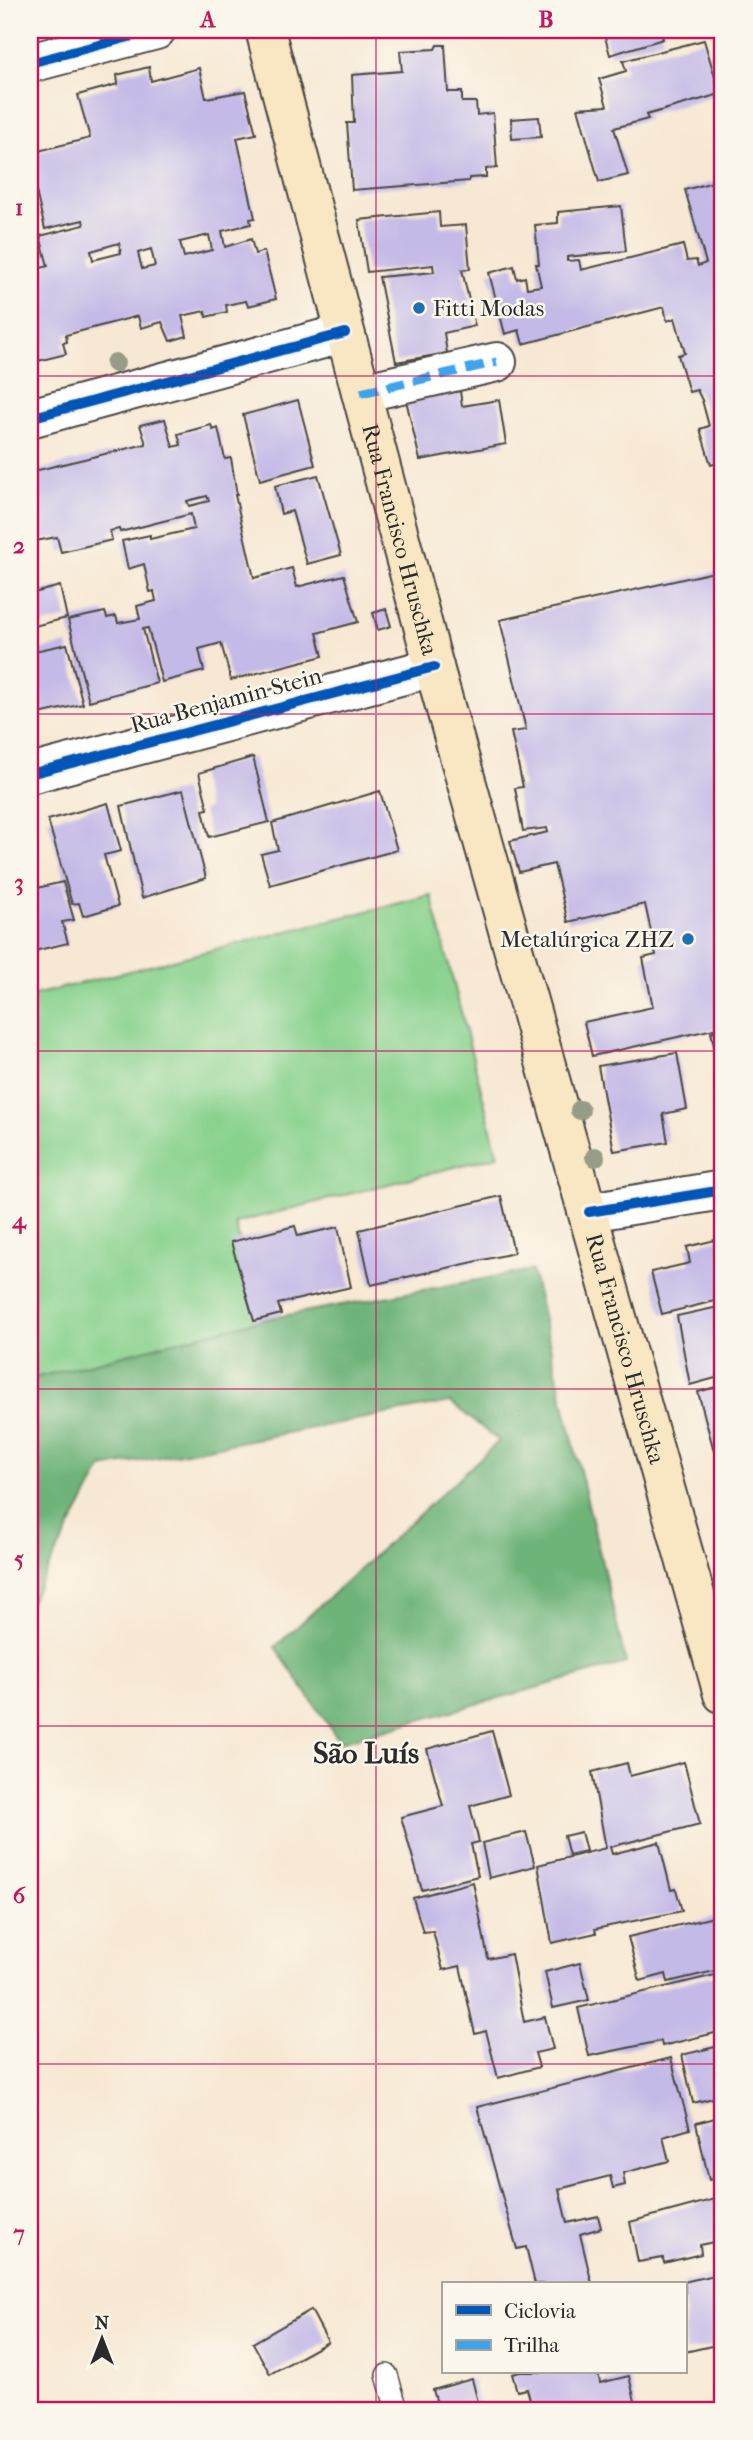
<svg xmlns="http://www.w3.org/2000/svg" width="753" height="2440" font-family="'IM FELL French Canon',serif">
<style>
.green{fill:#89d28e;stroke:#5a7e5c;stroke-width:2}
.forest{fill:#6eb479;stroke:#4c7052;stroke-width:2}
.building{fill:#c4bae7;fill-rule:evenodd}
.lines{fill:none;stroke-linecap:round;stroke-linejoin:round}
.service-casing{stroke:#4a4744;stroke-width:24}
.minor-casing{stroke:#4a4744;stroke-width:42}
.secondary-casing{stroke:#4a4744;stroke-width:42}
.service{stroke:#fff;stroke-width:21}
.minor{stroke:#fff;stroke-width:38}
.secondary{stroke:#f9e7c3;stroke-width:38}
.quiet{stroke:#3ea3eb;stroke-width:9;stroke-dasharray:18 9;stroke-linecap:butt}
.cycleway-casing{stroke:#fbf7ec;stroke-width:15}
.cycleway{stroke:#0057b8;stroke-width:10}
.tree{fill:#969c87}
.grid{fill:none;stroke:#c2185b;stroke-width:2;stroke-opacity:0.55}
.poi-dot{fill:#1f6fb2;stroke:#fbf7ec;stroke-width:2.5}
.labels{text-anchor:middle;stroke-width:5;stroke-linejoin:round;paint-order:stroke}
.poi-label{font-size:23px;fill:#2b2b2b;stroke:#fbf7ec;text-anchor:start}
.street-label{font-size:23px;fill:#2b2b2b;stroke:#fbf7ec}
.district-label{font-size:30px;font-weight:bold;fill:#2b2b2b;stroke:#fbf7ec}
.neatline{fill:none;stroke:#c2185b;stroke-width:2.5}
.grid-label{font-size:23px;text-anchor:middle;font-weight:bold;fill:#c2185b}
</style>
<rect width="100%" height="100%" fill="#fbf7ec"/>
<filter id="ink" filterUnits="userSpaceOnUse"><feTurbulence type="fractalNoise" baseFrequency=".0143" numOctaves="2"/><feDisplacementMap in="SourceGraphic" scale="14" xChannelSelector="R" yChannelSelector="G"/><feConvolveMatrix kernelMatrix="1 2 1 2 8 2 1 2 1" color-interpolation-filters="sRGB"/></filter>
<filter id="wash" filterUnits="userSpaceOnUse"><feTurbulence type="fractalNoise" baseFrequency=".00686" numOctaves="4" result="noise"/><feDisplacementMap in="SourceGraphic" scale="28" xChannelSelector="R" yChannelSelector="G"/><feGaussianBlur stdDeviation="1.57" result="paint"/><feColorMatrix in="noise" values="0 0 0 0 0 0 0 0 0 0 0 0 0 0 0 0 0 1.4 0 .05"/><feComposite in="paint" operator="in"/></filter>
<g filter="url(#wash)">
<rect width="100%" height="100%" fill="#f7e8d3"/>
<!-- green -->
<polygon class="green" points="431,895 498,1156 235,1223 260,1320 30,1379 30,996"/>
<!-- forest -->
<polygon class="forest" points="532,1270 626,1663 340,1742 275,1647 499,1441 450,1402 102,1468 30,1602 30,1379 260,1320"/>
<g id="blocks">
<!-- building -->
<g class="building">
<polygon points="603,30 667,30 667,31 661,32 663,39 610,55"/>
<polygon points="704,40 720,94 646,115 648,119 614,128 628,175 599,182 578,108 607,106 599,79 626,71 623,61"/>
<polygon points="437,45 445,45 448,92 462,92 462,102 476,102 477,115 493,113 497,168 486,169 486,177 469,178 469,181 352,190 347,123 354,123 352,75 402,71 400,51 435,49"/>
<path d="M149 67 151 81 199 68 206 98 245 91 256 134 237 138 255 218 250 219 251 224 222 231 225 247 251 239 255 254 264 251 276 299 248 306 246 301 226 305 227 312 206 317 205 311 182 316 187 336 170 341 162 322 141 328 138 316 66 335 67 342 63 343 66 354 30 363V271L48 266 40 236 84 225 83 220 45 229 30 167V153L90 138 78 95 118 84 117 75ZM209 235 212 250 184 257 180 242ZM119 243 121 253 93 260 91 251ZM151 249 155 266 142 269 138 253Z"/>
<polygon points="539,117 541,137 512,139 511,119"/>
<polygon points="723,179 723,280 719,281 723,298 723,461 711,465 700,429 709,426 702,400 697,390 689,392 678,355 685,353 675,318 667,321 664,307 523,344 519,330 505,334 489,273 514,266 517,279 525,277 527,288 541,286 536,264 539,264 535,225 558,223 558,212 621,206 626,251 567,257 567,261 579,260 581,270 683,245 687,261 696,260 698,266 706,263 685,190"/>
<polygon points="439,212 440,227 466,225 470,269 462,270 475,326 444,333 447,353 396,362 379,277 434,272 433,265 367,272 359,220"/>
<polygon points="460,391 462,406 499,400 506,444 420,460 406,400"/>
<polygon points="298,400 315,465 260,480 243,415"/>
<path d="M165 419 173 447 181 445 178 434 211 425 213 430 218 428 225 459 231 458 237 495H235L254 578 292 568 297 587 344 575 358 622 317 633 323 656 231 680 221 643 199 649 204 671 162 682 148 628 143 629 157 683 89 701 68 620 105 612 107 618 116 616 118 623 140 619 137 606 156 601 154 591 150 592 144 564 128 569 122 541 150 535V539L194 529 191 514 120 532 119 529 110 531 112 540 61 552 57 537 30 542V472L146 444 140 425ZM207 496 209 501 189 506 187 501Z"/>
<polygon points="318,475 341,555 307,564 292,511 281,514 275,486"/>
<polygon points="723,570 723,1027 592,1056 584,1022 653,1007 643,958 656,955 645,904 568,922 554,864 519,872 510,841 548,832 547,828 523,831 515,788 523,787 511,732 526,730 500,620"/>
<polygon points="60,586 67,618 30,627 30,594"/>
<polygon points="386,609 391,626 378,630 373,613"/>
<polygon points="67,644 83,704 30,716 30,652"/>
<polygon points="253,757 269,822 209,837 203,810 208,809 199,773"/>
<polygon points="183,790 206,878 142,898 121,806"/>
<polygon points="380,791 397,850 270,885 261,854 278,850 272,823"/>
<polygon points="108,803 121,851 104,855 118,906 83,916 79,903 72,904 48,820"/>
<polygon points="63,882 74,920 62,922 68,943 30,952 30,884 36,883 37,888"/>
<polygon points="723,1029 723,1081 722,1081 711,1032"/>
<polygon points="677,1053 687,1109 663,1114 668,1142 614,1151 598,1066"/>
<polygon points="501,1196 514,1253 371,1285 359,1230"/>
<polygon points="295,1226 298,1236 338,1227 351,1287 278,1304 281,1314 254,1321 231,1242"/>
<polygon points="723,1238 723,1299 662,1314 651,1272 690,1263 687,1247"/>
<polygon points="723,1306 723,1376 690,1385 677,1316"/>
<polygon points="723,1385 723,1464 722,1465 718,1450 714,1451 698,1392"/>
<polygon points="492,1731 509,1795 470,1806 479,1842 471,1844 478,1876 422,1890 401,1817 443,1806 427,1749"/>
<polygon points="684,1762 700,1824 610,1847 612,1854 659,1842 671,1890 676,1889 682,1911 595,1929 596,1933 552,1943 538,1865 606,1848 592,1772 627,1763 630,1776"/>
<polygon points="526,1832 535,1866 489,1878 482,1843"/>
<polygon points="581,1832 586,1851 569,1855 564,1836"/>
<polygon points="473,1882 488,1959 511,1954 524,2022 545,2017 553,2049 535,2053 539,2067 498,2078 486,2031 475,2034 460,1966 443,1970 433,1931 423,1932 413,1898"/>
<polygon points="714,1917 723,1951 723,1969 668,1982 666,1974 640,1981 628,1937"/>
<polygon points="580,1963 589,2000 553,2008 545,1972"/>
<polygon points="723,1973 723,2031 662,2046 661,2041 589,2056 578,2008"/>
<polygon points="723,2045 723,2101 721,2096 693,2103 682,2055"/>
<polygon points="671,2058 690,2129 663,2137 669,2161 623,2173 625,2185 613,2188 610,2176 559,2189 567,2223 598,2216 601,2228 580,2234 592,2284 535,2284 526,2247 517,2249 477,2107"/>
<polygon points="723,2116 723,2176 709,2180 696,2123"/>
<polygon points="719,2198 720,2204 723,2203 723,2240 700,2245 701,2254 664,2263 663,2258 638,2262 630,2222"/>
<polygon points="723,2273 723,2353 718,2354 716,2345 685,2352 685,2284 679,2283"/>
<polygon points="311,2310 328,2342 270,2374 253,2343"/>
<polygon points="520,2372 598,2372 600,2383 629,2376 637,2410 533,2410 527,2389 517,2391 512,2374"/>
<polygon points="472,2379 480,2410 439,2410 433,2390"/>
<polygon points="723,2402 723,2410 695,2410 694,2409"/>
<polygon points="349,2403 351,2410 325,2410 325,2409"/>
</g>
</g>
</g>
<g filter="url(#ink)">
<use href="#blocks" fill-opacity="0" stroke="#4a4744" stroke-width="2"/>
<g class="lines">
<defs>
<polyline id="service" points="387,2375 397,2410"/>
<g id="minor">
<polyline points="30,63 156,30"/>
<polyline points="361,393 497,362"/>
<polyline points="30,418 345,333"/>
<polyline points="30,774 434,667"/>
<polyline points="589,1212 723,1190"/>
</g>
<g id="secondary">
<path id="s1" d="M265 30 434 667 723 1694"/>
</g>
</defs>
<!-- service casing -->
<use href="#service" class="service-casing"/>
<!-- minor casing -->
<use href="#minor" class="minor-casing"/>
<!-- secondary casing -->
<use href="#secondary" class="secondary-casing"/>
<!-- service -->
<use href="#service" class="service"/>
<!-- minor -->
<use href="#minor" class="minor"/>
<!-- secondary -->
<use href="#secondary" class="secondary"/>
<!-- quiet -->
<polyline class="quiet" points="361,393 497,362"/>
<defs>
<g id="cycleway">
<polyline points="30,63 156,30"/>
<polyline points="30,418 345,333"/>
<polyline points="30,774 434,667"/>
<polyline points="589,1212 723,1190"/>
</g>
</defs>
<!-- cycleway casing -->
<use href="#cycleway" class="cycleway-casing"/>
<!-- cycleway -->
<use href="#cycleway" class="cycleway"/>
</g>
<!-- trees -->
<g class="tree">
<circle cx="115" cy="363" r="10"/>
<circle cx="580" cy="1110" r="10"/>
<circle cx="595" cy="1157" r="10"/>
</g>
</g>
<!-- grid -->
<path class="grid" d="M376 30V2410M30 376H723M30 714H723M30 1051H723M30 1389H723M30 1726H723M30 2064H723"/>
<!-- markers -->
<g class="poi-dot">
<circle cx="419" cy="308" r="7"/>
<circle cx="688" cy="939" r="7"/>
</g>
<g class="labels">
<!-- poi labels -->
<g class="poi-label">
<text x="433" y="316">Fitti Modas</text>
<text x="674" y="947" text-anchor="end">Metalúrgica ZHZ</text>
</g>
<!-- street labels -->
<g class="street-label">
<text dy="8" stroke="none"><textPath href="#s1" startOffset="527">Rua Francisco Hruschka</textPath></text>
<text transform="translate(226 700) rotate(-15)" y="8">Rua Benjamin Stein</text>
<text dy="8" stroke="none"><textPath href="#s1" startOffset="1367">Rua Francisco Hruschka</textPath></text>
</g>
<!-- district labels -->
<g class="district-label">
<text x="366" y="1763">São Luís</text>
</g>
</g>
<!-- margin -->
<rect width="753" height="2440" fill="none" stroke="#fbf7ec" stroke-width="77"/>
<!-- legend -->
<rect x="442" y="2282" width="245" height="91" fill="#fbf7ec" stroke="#a8a59f" stroke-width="2"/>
<rect x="456" y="2305" width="35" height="10" fill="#0057b8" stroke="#a8a59f" stroke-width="2"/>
<text x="504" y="2318" font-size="21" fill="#2b2b2b">Ciclovia</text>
<rect x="456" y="2340" width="35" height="10" fill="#3ea3eb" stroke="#a8a59f" stroke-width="2"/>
<text x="504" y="2352" font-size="21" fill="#2b2b2b">Trilha</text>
<!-- north arrow -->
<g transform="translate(102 2339)" stroke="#fbf7ec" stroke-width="5" paint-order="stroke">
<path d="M0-5L12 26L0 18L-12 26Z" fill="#2b2b2b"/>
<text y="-10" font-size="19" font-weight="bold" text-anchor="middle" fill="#2b2b2b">N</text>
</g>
<rect x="38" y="38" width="676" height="2364" class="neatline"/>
<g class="grid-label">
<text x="208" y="27">A</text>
<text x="546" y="27">B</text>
<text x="19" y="215">1</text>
<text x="19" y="553">2</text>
<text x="19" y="890">3</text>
<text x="19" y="1228">4</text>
<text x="19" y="1566">5</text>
<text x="19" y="1903">6</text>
<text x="19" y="2241">7</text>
</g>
</svg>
